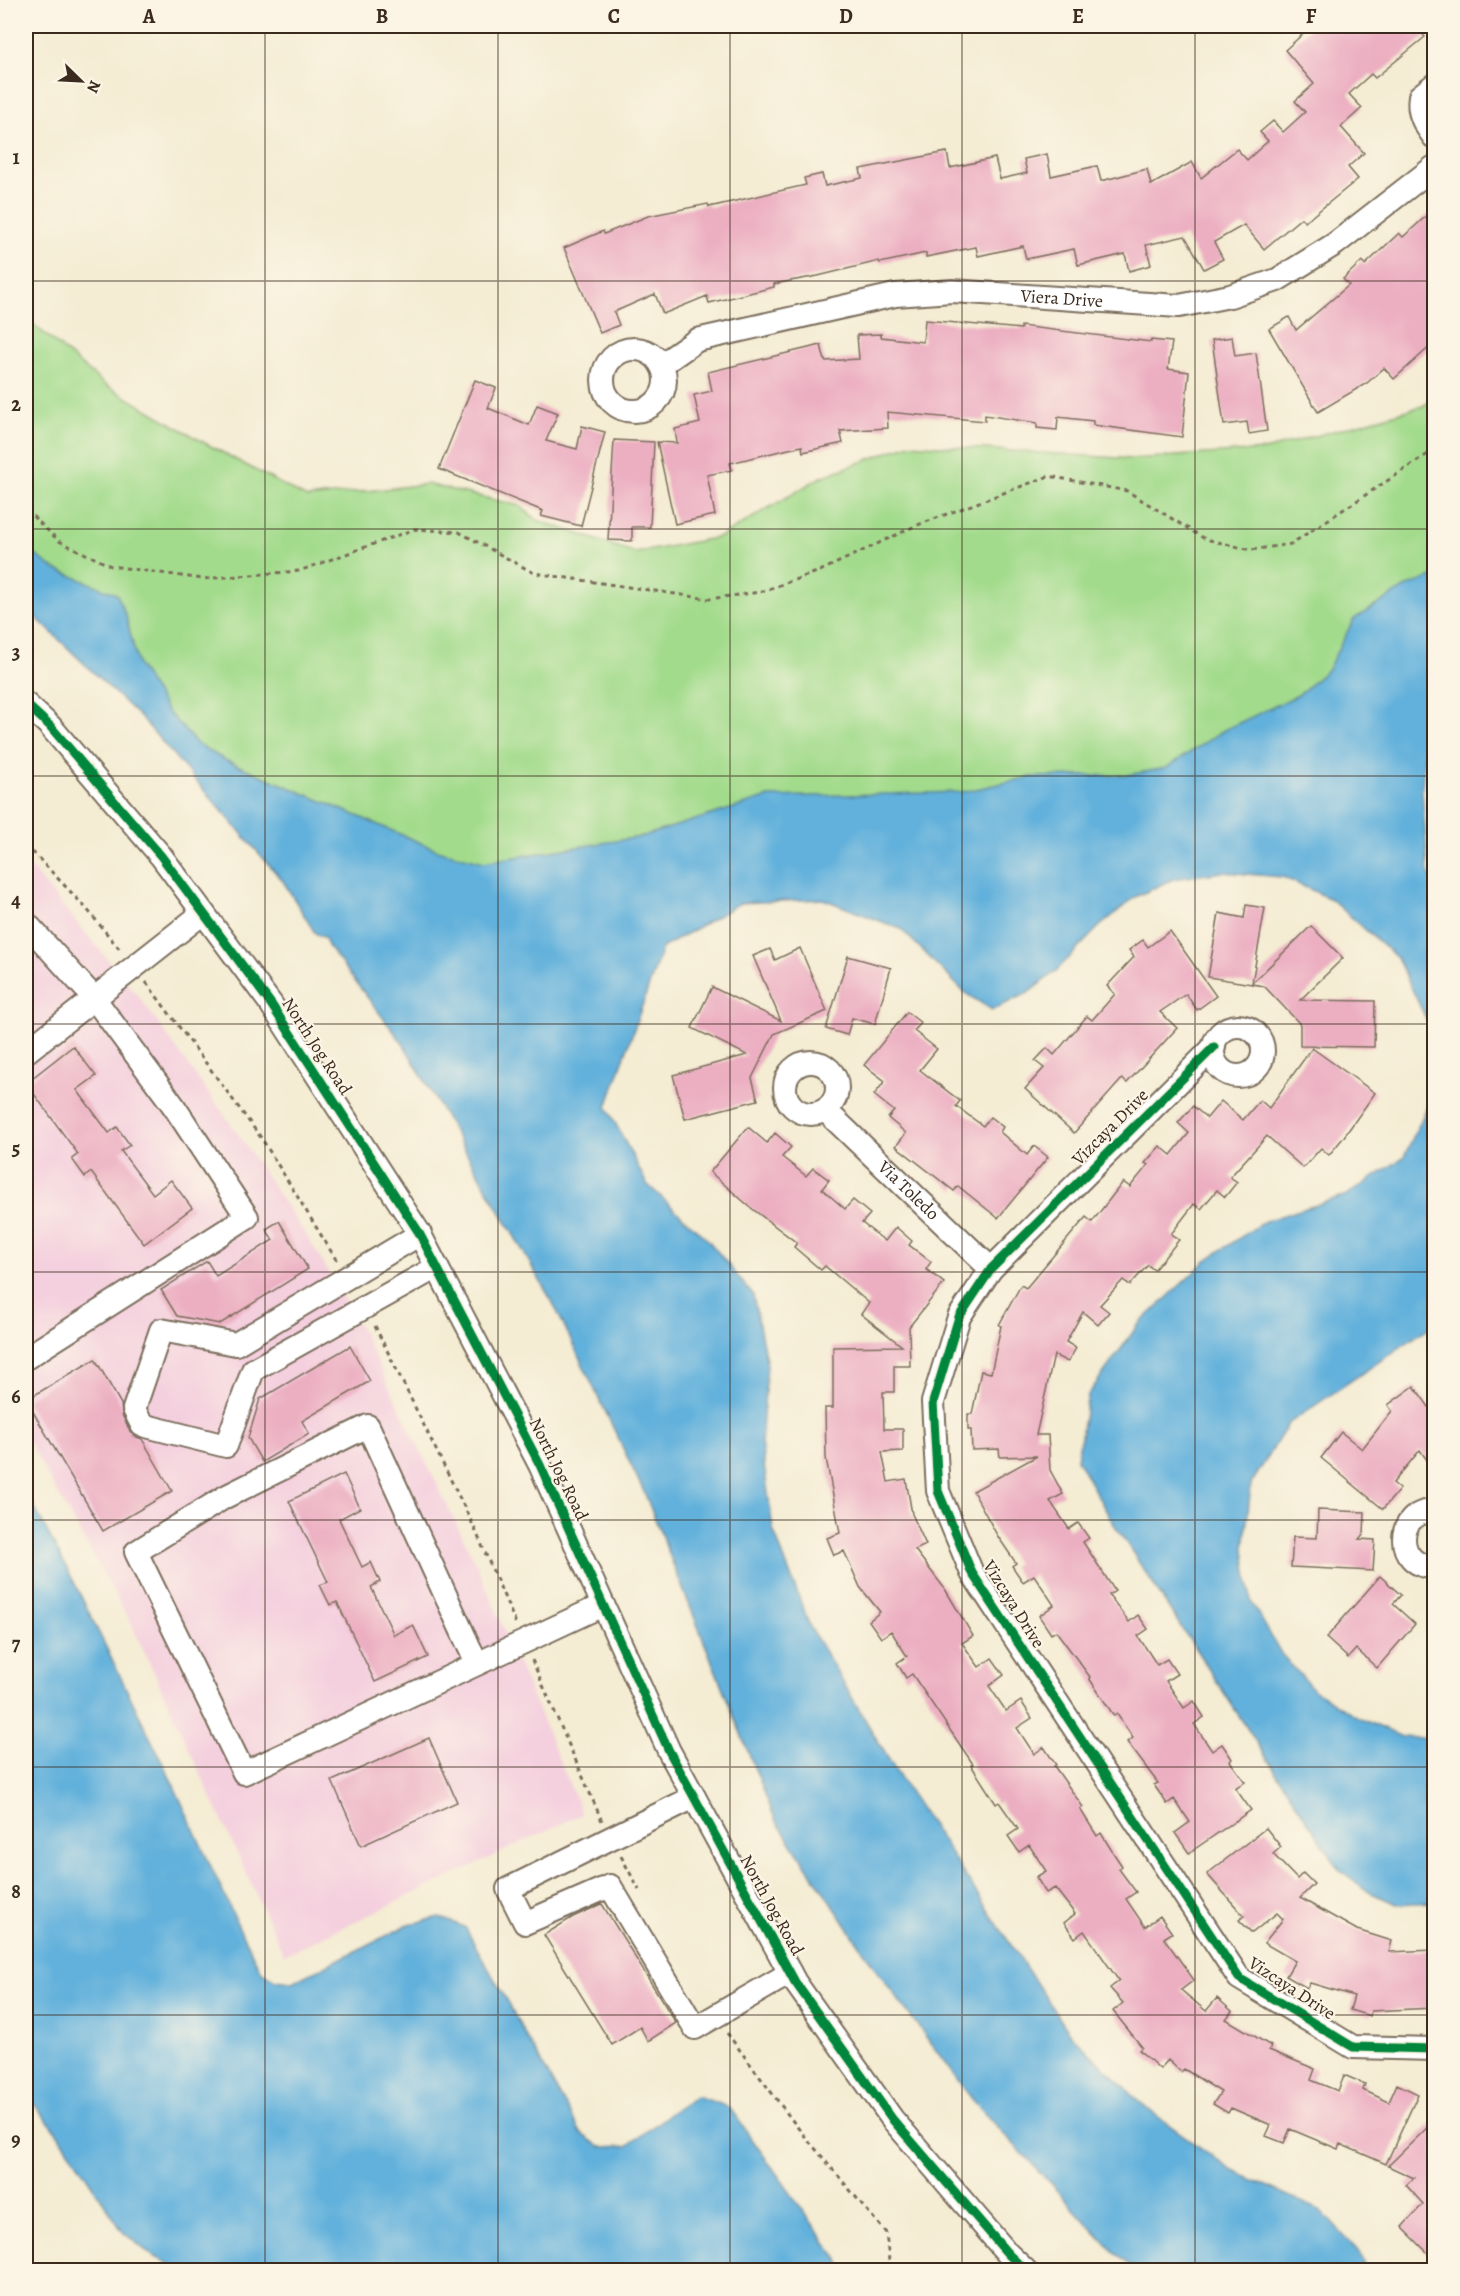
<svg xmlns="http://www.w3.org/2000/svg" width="1460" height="2296" font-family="Alegreya,serif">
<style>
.built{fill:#f4cfde}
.green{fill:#a3db8c;stroke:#6f8255;stroke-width:1.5}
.water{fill:#62b1dc;stroke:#4e6e7d;stroke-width:1.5}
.building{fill:#ecafc2}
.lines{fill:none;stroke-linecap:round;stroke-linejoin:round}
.minor-casing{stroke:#7c6e5d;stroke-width:26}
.path{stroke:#7c6e5d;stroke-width:3;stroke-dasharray:4.5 4.5;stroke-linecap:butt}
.minor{stroke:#fff;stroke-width:22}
.cycleway-casing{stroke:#fcf5e5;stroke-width:13}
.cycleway{stroke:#00873e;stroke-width:9}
.grid{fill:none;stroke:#3b2a1e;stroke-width:1.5;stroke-opacity:0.55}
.labels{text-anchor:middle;stroke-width:4.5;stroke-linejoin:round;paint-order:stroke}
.street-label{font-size:18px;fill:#3b2a1e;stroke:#fcf5e5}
.neatline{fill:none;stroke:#3b2a1e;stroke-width:2}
.grid-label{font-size:20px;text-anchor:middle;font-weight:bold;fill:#3b2a1e}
</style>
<rect width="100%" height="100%" fill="#fcf5e5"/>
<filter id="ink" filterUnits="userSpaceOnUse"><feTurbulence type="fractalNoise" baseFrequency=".0167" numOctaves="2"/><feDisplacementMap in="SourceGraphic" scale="12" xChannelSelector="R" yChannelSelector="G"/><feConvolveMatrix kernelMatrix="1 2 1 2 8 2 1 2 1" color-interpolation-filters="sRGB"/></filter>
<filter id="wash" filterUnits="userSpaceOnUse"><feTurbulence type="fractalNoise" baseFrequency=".008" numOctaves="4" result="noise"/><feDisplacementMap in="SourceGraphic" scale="24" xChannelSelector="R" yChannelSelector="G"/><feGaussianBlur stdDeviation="1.35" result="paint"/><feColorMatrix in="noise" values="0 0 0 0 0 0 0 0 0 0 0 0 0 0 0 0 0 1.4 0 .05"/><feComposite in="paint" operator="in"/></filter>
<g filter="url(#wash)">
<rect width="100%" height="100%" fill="#f4ecd3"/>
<!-- built -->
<polygon class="built" points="26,862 140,998 243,1141 315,1249 361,1329 478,1568 582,1814 284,1955 131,1623 26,1437"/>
<!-- green -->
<polygon class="green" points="26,318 105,385 205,443 307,498 427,484 520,506 537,520 636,553 720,537 821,477 910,444 1133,459 1265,450 1423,406 1434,398 1434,635 1300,745 479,892 226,785 26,572"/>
<!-- water -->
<g class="water">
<polygon points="26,548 55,569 117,594 126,616 138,665 168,712 197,744 225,760 440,851 484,862 640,837 769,797 962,792 1031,777 1127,775 1166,768 1224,730 1298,695 1328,669 1354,619 1406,587 1434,576 1434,694 1428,702 1422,789 1428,871 1434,883 1434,1324 1288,1424 1251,1484 1244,1549 1251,1601 1282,1655 1315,1691 1361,1719 1402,1737 1434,1739 1434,1902 1397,1904 1369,1892 1339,1869 1112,1521 1077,1459 1088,1395 1138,1325 1208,1259 1265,1221 1347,1195 1404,1157 1428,1105 1432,1031 1397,958 1331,899 1283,877 1222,872 1173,879 1135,897 1099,927 1056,971 1028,993 992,1010 965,993 901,929 823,899 740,903 662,948 607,1107 647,1184 708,1240 753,1295 767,1365 761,1443 773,1529 810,1627 895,1770 1070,2034 1146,2108 1233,2171 1320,2210 1358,2251 1366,2270 1135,2270 1111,2249 972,2099 875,1968 775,1819 645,1494 553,1303 404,1045 328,946 325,938 315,933 283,881 143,720 26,608"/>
<polygon points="26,1492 74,1582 173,1784 243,1936 261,1971 275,1980 293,1982 408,1925 439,1917 465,1927 581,2133 600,2147 627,2146 672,2112 696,2096 729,2107 840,2262 843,2270 181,2270 150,2254 123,2232 59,2135 26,2094"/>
</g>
<g id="blocks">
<!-- building -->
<g class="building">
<polygon points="1312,26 1416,26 1425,37 1375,78 1371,74 1349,94 1362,108 1341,127 1364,153 1348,167 1358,179 1305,222 1301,218 1264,249 1244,225 1214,242 1223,259 1204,269 1185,236 1146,245 1151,265 1129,271 1125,254 1078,265 1074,249 1026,259 1023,246 978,256 976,247 926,257 926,253 880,263 879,261 818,276 774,284 774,287 709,303 707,296 663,314 655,294 614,312 619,325 600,333 564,248 603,231 604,234 648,216 708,204 709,207 806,185 804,178 822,174 825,186 862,178 860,169 947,152 950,168 995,158 1000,179 1027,173 1024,159 1047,154 1051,176 1097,166 1101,181 1147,169 1151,185 1192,162 1201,178 1237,149 1247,160 1268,141 1260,132 1273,121 1283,132 1305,112 1295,101 1314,84 1285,50"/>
<polygon points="1434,209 1434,343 1394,379 1384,368 1367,383 1318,412 1269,329 1289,317 1296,330 1349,285 1343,279 1362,261 1365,265 1399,233 1403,237"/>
<polygon points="925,320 1021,329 1021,326 1151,342 1151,340 1172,342 1168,369 1189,372 1182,437 1093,425 1093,421 1058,417 1057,430 1037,428 1037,423 985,415 985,421 887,412 888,428 840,431 843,443 803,452 802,446 730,463 732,470 707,475 715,515 675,524 657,442 677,443 675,429 700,423 694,395 712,391 708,372 821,345 825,361 859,359 857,335 881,334 881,337 923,342"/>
<polygon points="1232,337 1235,356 1256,353 1267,431 1249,434 1247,422 1224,425 1212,340"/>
<polygon points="475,380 496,388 488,408 529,425 537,405 558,413 546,441 577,449 582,426 605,432 581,526 541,516 543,511 439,469"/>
<polygon points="614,440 654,442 650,527 632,527 632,541 608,540"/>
<polygon points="1246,905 1265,908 1252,983 1311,926 1343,958 1300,1000 1375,1001 1374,1047 1300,1046 1300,1024 1264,986 1208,977 1219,913 1244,918"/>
<polygon points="1170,931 1216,996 1197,1010 1186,994 1160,1012 1177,1028 1127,1083 1122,1079 1074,1133 1025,1089 1044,1068 1035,1061 1047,1048 1054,1055 1087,1016 1092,1020 1115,994 1107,986 1134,957 1129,950 1143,940 1148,947"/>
<polygon points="800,948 827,1011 774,1034 752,1078 758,1100 685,1119 673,1075 747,1055 692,1028 712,987 781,1021 753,956 770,949 775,960"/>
<polygon points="848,956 891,968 875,1024 852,1018 847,1035 826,1029"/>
<polygon points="907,1012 921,1023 914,1031 937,1049 920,1070 960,1101 956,1106 983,1126 990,1117 1003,1127 1000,1132 1027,1155 1034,1146 1048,1157 998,1218 958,1186 954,1191 896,1146 906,1133 888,1118 894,1111 874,1095 885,1081 864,1065"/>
<polygon points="73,1046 96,1076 77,1090 109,1133 117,1127 130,1145 121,1151 153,1194 171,1180 192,1208 144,1244 91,1172 85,1177 72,1159 78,1154 26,1083"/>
<polygon points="1312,1048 1375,1093 1343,1138 1329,1155 1321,1148 1303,1168 1267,1136 1230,1177 1237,1182 1225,1197 1217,1190 1201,1209 1194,1204 1171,1234 1179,1240 1154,1270 1148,1265 1130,1285 1123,1280 1100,1305 1109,1312 1098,1325 1083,1312 1066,1342 1076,1348 1068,1362 1054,1355 1036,1435 1048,1435 1050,1470 1063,1494 1050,1501 1069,1529 1078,1523 1089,1538 1083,1542 1115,1591 1109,1595 1129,1622 1138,1615 1148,1629 1138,1636 1157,1665 1167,1659 1177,1674 1166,1681 1184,1708 1194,1701 1204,1717 1194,1724 1212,1751 1222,1744 1232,1759 1230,1761 1245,1782 1235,1788 1251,1810 1189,1853 1175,1833 1190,1822 1174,1799 1167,1804 1154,1785 1158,1783 1127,1742 1133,1738 1117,1714 1114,1716 1089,1678 1090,1677 1056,1631 1051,1634 1039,1616 1054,1605 1034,1575 1023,1582 1012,1566 1016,1563 997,1535 973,1491 1037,1456 1000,1457 999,1449 972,1450 971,1430 968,1430 968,1414 972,1414 981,1371 991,1373 1001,1326 999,1325 1021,1285 1026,1288 1086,1217 1092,1222 1123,1182 1130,1187 1148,1165 1145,1163 1160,1146 1171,1155 1189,1133 1178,1123 1193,1106 1207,1118 1221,1101 1243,1120 1260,1100 1269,1108"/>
<polygon points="748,1127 767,1143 775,1133 791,1147 782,1157 806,1176 813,1168 829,1180 822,1189 845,1209 853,1200 870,1214 862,1223 885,1241 896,1227 912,1241 909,1245 931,1262 926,1269 944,1283 909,1327 910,1366 894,1366 894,1392 883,1392 884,1429 903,1429 903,1451 882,1452 888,1482 906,1479 912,1514 926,1545 915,1550 945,1589 973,1636 962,1643 979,1667 992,1658 1004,1675 989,1686 1006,1711 1021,1701 1032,1718 1017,1728 1034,1754 1044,1747 1056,1765 1054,1766 1083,1807 1080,1809 1097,1836 1101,1833 1112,1851 1122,1866 1119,1869 1136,1892 1126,1899 1145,1927 1160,1916 1172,1933 1164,1938 1194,1980 1181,1990 1206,2011 1217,1998 1232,2011 1226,2019 1271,2046 1269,2050 1315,2069 1311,2080 1338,2091 1344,2075 1365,2084 1363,2090 1389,2102 1397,2084 1418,2094 1386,2164 1340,2144 1338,2149 1290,2129 1284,2143 1266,2136 1271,2125 1231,2108 1228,2113 1213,2104 1221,2092 1184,2069 1181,2072 1168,2060 1160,2069 1139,2050 1142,2047 1113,2011 1123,2003 1110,1988 1119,1981 1084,1931 1075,1938 1064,1923 1075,1914 1055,1888 1046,1893 1036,1877 1046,1871 1029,1845 1019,1852 1008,1836 1018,1829 999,1802 996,1804 971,1765 973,1764 912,1674 906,1678 897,1663 907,1656 891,1631 881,1638 869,1621 880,1612 860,1587 844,1551 834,1555 827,1538 840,1533 826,1458 825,1408 833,1408 833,1347 902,1346 861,1314 869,1303 825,1266 821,1270 794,1247 797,1243 750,1207 710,1172"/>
<polygon points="279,1221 308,1269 220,1324 177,1316 161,1290 207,1261 216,1276 273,1240 266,1229"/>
<polygon points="350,1346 370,1381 302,1421 309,1434 262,1462 248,1438 260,1399"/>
<polygon points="95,1359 121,1404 122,1415 130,1431 134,1436 142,1439 172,1491 103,1531 26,1400"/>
<polygon points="1414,1386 1429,1407 1434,1403 1434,1470 1420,1450 1393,1483 1400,1489 1383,1509 1321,1458 1341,1432 1362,1449 1392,1411 1388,1405"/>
<polygon points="344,1474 360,1508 339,1519 362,1567 371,1562 380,1582 371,1587 394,1635 413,1625 428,1657 375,1682 337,1602 330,1605 320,1585 328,1582 289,1501"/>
<polygon points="1318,1510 1365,1512 1364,1533 1359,1539 1375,1540 1373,1571 1291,1567 1293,1537 1317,1538"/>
<polygon points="1380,1576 1401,1595 1393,1604 1415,1624 1377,1668 1356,1649 1348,1658 1326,1638"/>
<polygon points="429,1738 457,1802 361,1846 332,1781"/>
<polygon points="1266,1828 1281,1847 1273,1854 1297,1879 1303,1873 1314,1884 1300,1898 1357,1930 1392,1941 1389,1952 1434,1950 1434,2008 1371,2011 1370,2016 1350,2010 1354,1996 1310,1983 1307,1988 1286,1976 1295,1961 1264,1943 1283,1919 1277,1913 1252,1933 1239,1920 1244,1916 1207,1874"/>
<polygon points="602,1904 676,2023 648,2041 640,2027 612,2045 544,1935 573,1917"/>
<polygon points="1434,2121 1434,2259 1402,2227 1423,2204 1406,2185 1414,2178 1388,2166"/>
</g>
</g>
</g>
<g filter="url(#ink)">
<use href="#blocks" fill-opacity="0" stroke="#7c6e5d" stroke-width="1.5"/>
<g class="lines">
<defs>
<g id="minor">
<path d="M1434 85 1420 96C1417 113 1424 124 1434 137"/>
<circle cx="634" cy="380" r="31"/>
<path id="s1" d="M661 365 697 340 895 295 952 291 1179 306 1230 296 1277 280 1335 244 1434 167"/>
<polyline points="26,704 50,726 161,856 271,1004 418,1231 540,1465 669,1751 795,1982 893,2120 1008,2254 1025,2270"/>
<polyline points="26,923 94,998 173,1105 247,1217 26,1358"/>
<circle cx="1238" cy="1051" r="25"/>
<polyline points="1214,1047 991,1269 959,1317 933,1402 938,1491 972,1573 1239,1978 1353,2047 1434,2049"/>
<polyline points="26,1052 203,913"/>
<circle cx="811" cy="1088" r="26"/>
<path id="s2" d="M825 1110 991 1269"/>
<polyline points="420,1234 236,1344 161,1330 134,1409 142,1425 226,1446 253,1370 437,1267"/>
<path d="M1434 1511C1394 1511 1394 1567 1434 1567"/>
<polyline points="477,1664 368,1426 225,1497 136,1552 244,1773 603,1605"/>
<polyline points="694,1797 508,1889 525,1923 610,1886 695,2028 790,1973"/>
</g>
</defs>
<!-- minor casing -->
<use href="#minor" class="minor-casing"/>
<!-- path -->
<g class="path">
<polyline points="26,510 59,541 111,566 203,579 299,571 415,529 459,532 534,573 709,599 760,592 820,571 915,526 1049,476 1127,491 1205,539 1251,550 1291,544 1434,450"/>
<polyline points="26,845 86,908 121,951"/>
<polyline points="146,982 262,1139 337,1261"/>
<polyline points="375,1326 474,1527 516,1624"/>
<polyline points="532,1660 602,1821"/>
<polyline points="621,1856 639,1890"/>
<polyline points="727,2033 798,2128 886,2233 890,2270"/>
</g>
<!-- minor -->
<use href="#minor" class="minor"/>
<defs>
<g id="cycleway">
<polyline points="26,704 50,726 161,856 271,1004 418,1231 540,1465 669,1751 795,1982 893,2120 1008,2254 1025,2270"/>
<polyline points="1214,1047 991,1269 959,1317 933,1402 938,1491 972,1573 1239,1978 1353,2047 1434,2049"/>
</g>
</defs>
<!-- cycleway casing -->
<use href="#cycleway" class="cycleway-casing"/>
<!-- cycleway -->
<use href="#cycleway" class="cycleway"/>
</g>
</g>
<!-- grid -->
<path class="grid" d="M265 26V2270M498 26V2270M730 26V2270M962 26V2270M1195 26V2270M26 281H1434M26 529H1434M26 776H1434M26 1024H1434M26 1272H1434M26 1520H1434M26 1767H1434M26 2015H1434"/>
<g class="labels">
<!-- street labels -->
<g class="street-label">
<text dy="6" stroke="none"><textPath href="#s1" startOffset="414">Viera Drive</textPath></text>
<text transform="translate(317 1046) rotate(57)" y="6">North Jog Road</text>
<text transform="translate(1110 1127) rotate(-45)" y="6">Vizcaya Drive</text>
<text dy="6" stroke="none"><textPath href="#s2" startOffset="116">Via Toledo</textPath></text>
<text transform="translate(559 1469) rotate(64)" y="6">North Jog Road</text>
<text transform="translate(1014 1604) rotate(58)" y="6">Vizcaya Drive</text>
<text transform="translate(772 1905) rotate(61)" y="6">North Jog Road</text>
<text transform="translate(1292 1988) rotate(33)" y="6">Vizcaya Drive</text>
</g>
</g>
<!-- margin -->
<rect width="1460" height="2296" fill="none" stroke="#fcf5e5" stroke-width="66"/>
<!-- north arrow -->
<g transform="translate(81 81) rotate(114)" stroke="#fcf5e5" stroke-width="4.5" paint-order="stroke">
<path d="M0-4.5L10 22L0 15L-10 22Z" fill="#3b2a1e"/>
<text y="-9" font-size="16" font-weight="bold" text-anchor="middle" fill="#3b2a1e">N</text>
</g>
<rect x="33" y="33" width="1394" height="2230" class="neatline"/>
<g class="grid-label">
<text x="149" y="23">A</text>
<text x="382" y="23">B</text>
<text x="614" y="23">C</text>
<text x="846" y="23">D</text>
<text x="1078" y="23">E</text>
<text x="1311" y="23">F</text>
<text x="16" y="164">1</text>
<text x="16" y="411">2</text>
<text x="16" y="659">3</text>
<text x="16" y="907">4</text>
<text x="16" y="1155">5</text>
<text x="16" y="1403">6</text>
<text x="16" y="1650">7</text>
<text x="16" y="1898">8</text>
<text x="16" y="2146">9</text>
</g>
</svg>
